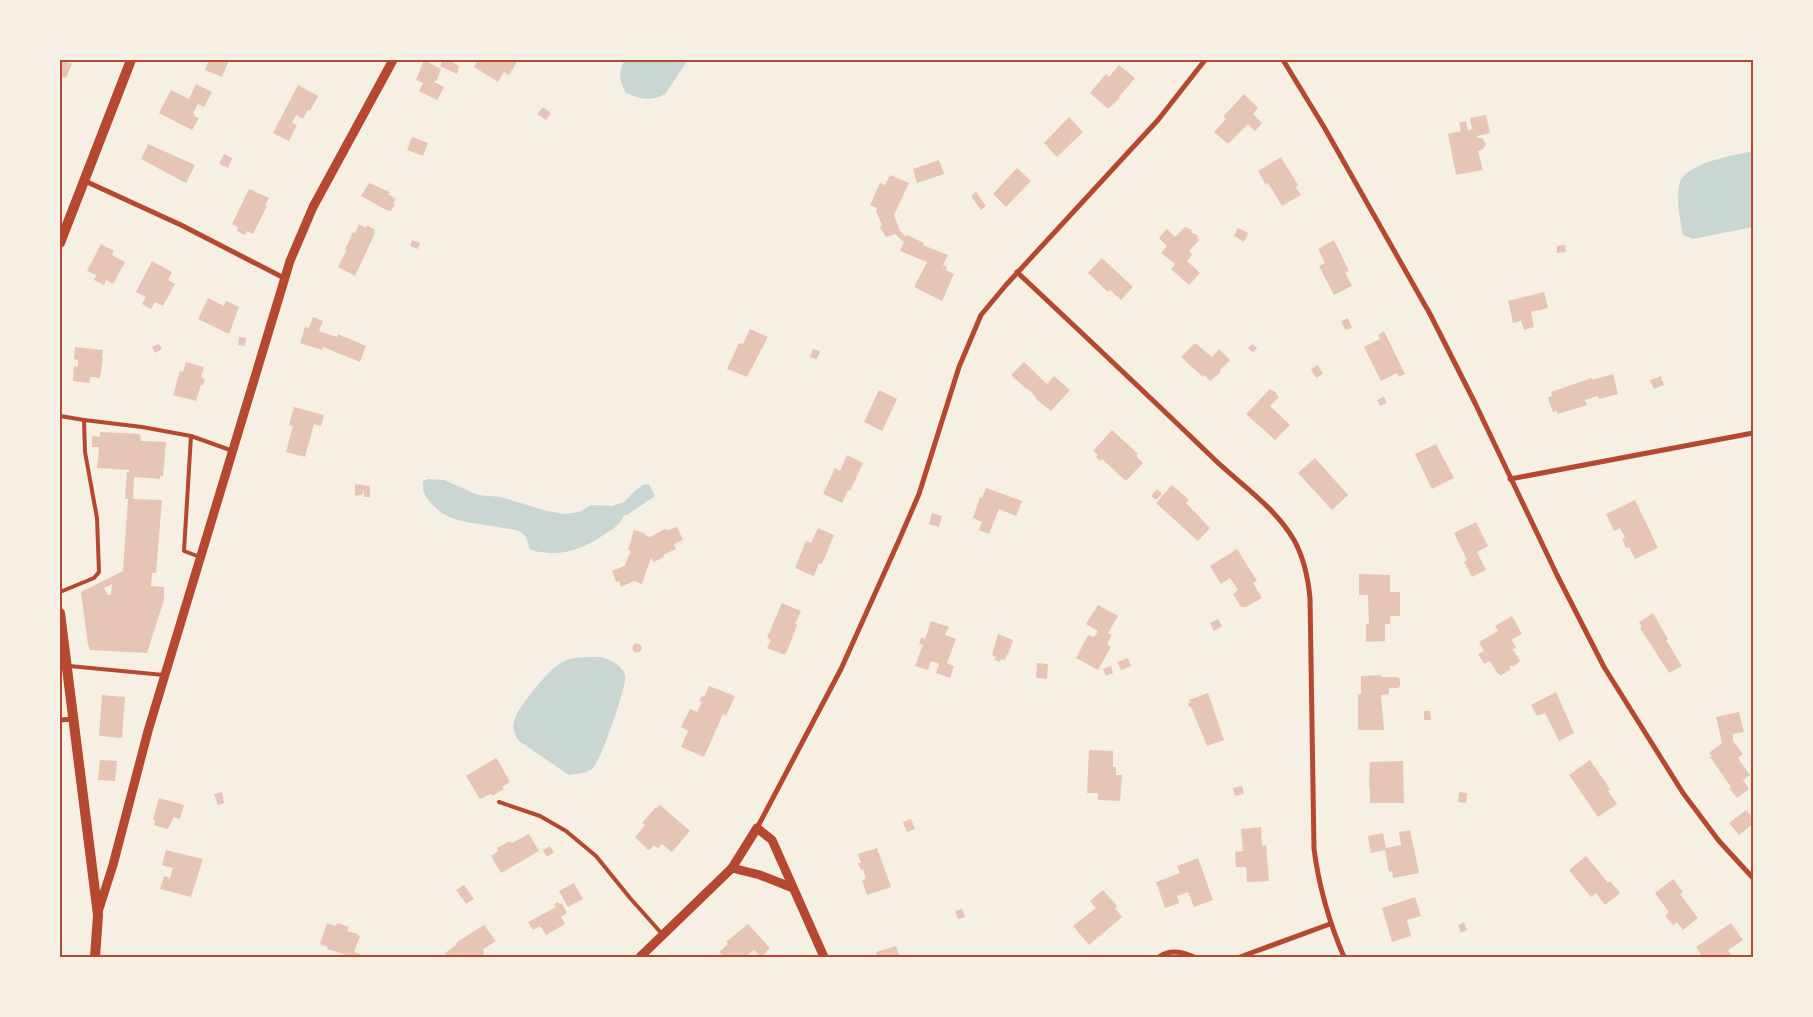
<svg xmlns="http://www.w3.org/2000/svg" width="1813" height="1017" font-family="'Titillium Web',sans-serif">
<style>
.water{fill:#c9d6d2}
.building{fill:#e6c5b7;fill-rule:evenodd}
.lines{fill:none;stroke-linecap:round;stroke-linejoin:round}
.service{stroke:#b5482f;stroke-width:4}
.minor{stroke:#b5482f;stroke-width:5}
.tertiary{stroke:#b5482f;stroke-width:9}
.secondary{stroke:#b5482f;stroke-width:10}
.neatline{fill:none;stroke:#b5482f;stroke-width:2}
</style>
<rect width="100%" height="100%" fill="#f6efe4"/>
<!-- water -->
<g class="water">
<path d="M625 60H688L665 94C652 102 639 99 626 93 619 81 618 72 625 60Z"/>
<path d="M1753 151V227L1693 239 1683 235C1680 220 1676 201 1679 185 1683 163 1735 155 1753 151Z"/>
<path d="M428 479 444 480 478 495 501 497 547 511 564 514 579 512 591 505 612 506 624 502 636 490 643 485 649 484 655 496 627 515H624C621 524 613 529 605 534 581 550 560 558 531 550 527 544 528 537 522 533 517 529 509 529 503 528 477 522 449 525 431 503 425 496 422 491 423 481Z"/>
<path d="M601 657C610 659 623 666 625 675 628 683 600 764 592 769 586 773 577 774 569 775L519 741C515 735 512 730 514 722 515 710 548 671 559 664 570 656 588 657 601 657Z"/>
</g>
<!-- building -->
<g class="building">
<polygon points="60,60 72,64 66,78 60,76"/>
<polygon points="209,60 229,60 222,77 205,70"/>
<polygon points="424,60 441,69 437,80 434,82 444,87 437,100 419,91 423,83 416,80"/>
<polygon points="443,60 448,60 459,66 457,74 440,66"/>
<polygon points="478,60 518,60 509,75 504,72 498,82 474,67"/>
<polygon points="1119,65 1135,78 1119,97 1120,98 1108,109 1090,93 1106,74 1109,77"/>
<polygon points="196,84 212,92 204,107 198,104 193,113 195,114 194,116 199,118 192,130 159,113 171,90 189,99"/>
<polygon points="298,85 318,96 310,111 308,110 303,119 296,115 292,123 297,125 289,141 273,133"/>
<polygon points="1244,94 1258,108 1253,114 1262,123 1255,131 1248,124 1228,144 1214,132 1226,119 1223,117"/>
<polygon points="543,107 551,113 546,120 537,114"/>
<polygon points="1486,115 1490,133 1477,136 1477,138 1482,138 1486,144 1483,149 1478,151 1483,170 1456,175 1448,134 1461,131 1459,123 1466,121 1468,130 1472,129 1470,118"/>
<polygon points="1069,117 1083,132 1057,157 1044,143"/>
<polygon points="412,137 428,143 423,156 407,150"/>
<polygon points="148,144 195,165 186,183 141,159"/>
<polygon points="224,154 232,158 228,168 219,164"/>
<polygon points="1281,157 1298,185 1296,187 1301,195 1282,206 1268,183 1266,185 1258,171"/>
<polygon points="939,160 944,174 917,183 913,169"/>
<polygon points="1017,168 1031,181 1006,207 993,194"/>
<polygon points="890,175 909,183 894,215 900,231 906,237 907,235 924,243 923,245 948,255 943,265 947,267 946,270 954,274 942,301 914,287 927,262 900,251 904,242 895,234 886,237 880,227 882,225 876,211 877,208 870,205 880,183 885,185"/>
<polygon points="369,183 390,192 388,194 396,199 393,204 395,205 391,211 389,210 388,211 361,196"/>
<polygon points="249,189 269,198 265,205 267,206 253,234 247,231 245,235 237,231 238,227 232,224"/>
<polygon points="976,192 986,206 981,210 971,196"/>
<polygon points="359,224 366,228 367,225 375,230 374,232 375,233 355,276 338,267 347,250 345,249 351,237 350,237 353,232 355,233"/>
<polygon points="1185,227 1192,230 1191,232 1198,236 1197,238 1199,240 1189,251 1192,255 1187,261 1200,273 1189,285 1171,269 1175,264 1161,253 1167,246 1159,238 1167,229 1175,237"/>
<polygon points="1238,228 1248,233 1244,242 1234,236"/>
<polygon points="412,240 420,243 418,249 410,246"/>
<polygon points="1334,240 1349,271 1345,272 1352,286 1334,295 1319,266 1325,263 1318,249"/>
<polygon points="101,244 114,251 112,255 125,262 113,284 106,280 104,285 94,280 96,275 87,271"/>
<polygon points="1565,245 1566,252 1557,253 1557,246"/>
<polygon points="1102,258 1133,287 1121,300 1110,290 1108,292 1088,273"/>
<polygon points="152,261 172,272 168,280 175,284 163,306 155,302 151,309 142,304 146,297 136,292"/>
<polygon points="1544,292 1548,308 1538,311 1538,310 1531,312 1534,327 1524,330 1521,321 1513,323 1508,301"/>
<polygon points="208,298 224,306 226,301 239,307 229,334 198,319"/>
<polygon points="313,317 323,321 319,331 337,337 338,334 366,346 360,362 323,347 322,350 300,343 305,327 309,328"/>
<polygon points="1348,318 1352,328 1345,330 1341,321"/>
<polygon points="750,329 768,337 747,377 727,369 739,343 743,344"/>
<polygon points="1384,331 1405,374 1399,377 1397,373 1381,381 1364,347 1380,339 1378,335"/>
<polygon points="239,337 246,338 245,346 238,345"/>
<polygon points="1195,343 1212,357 1219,349 1230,360 1220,370 1221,372 1210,381 1204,375 1203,377 1181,357"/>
<polygon points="159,344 162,349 155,353 152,347"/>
<polygon points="1252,344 1257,348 1253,353 1248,348"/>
<polygon points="75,347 103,350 102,358 103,359 100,378 90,377 90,383 73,381 74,366 78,367 78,360 74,359"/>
<polygon points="813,349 820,351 817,359 810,357"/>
<polygon points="186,362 204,367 201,377 205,380 203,385 201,385 196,401 173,395 180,371 183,372"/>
<polygon points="1024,362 1047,384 1054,376 1070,390 1051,411 1037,400 1032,392 1024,387 1011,375"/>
<polygon points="1318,365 1323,374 1316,378 1311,369"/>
<polygon points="1613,374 1618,394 1599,399 1598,396 1594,397 1585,400 1587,405 1558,414 1557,411 1553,412 1548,398 1552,396 1551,392 1592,378 1592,380"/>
<polygon points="1661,376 1664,385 1654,389 1650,380"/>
<polygon points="1270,389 1277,393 1276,394 1279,397 1270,406 1290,425 1275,440 1246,414"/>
<polygon points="879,390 897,399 882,431 864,422"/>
<polygon points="1384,397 1387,403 1380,406 1377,400"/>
<polygon points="294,407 324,415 321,426 314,424 305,457 286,452 293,426 289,425"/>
<polygon points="1112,430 1138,454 1136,456 1143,463 1126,481 1102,459 1100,461 1096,457 1098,455 1093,451"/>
<path d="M100 432 140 434 141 441 166 442 163 476H160V479L134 477 133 499 162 500 156 573H152L151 586 164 587V600L147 653 90 650 88 645 81 592 123 571 128 499H125L127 472H129V470L97 468 99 447H92V436L100 437ZM112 584 111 595H108L104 588Z"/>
<polygon points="1436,444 1454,478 1432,489 1415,454"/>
<polygon points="847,455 863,463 850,491 848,490 842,503 823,494 835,468 840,471"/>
<polygon points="1315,458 1348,495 1332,510 1298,473"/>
<polygon points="355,484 370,486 370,497 364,497 364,491 363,491 363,494 355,496"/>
<polygon points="1172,485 1189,500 1186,503 1210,528 1198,541 1156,503"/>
<polygon points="986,488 1022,501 1016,516 999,509 989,534 979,530 982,522 973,518 980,497 982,498"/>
<polygon points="1157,489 1162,494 1156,500 1151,496"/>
<polygon points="1635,500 1658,548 1635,559 1629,547 1626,548 1622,539 1625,538 1620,528 1614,531 1606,514"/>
<polygon points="932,513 942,516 939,527 929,524"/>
<polygon points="1476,522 1488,546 1477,552 1486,570 1472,577 1464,562 1467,560 1454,533"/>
<polygon points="677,527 683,540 674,544 676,549 663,555 664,557 654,562 651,558 642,584 634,581 621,587 619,581 616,582 612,571 626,565 625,564 631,551 628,550 634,530 644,533 645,535 650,537 665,529 668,530"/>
<polygon points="818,528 834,535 822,564 819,563 814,576 795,568 806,541 811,543"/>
<polygon points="1237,549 1257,581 1253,583 1262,598 1246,607 1241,607 1233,594 1238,590 1230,578 1221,584 1210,566"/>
<polygon points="1359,574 1390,575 1390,592 1400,592 1400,616 1390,616 1390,624 1385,624 1385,641 1366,642 1366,624 1369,624 1368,595 1359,595"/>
<polygon points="782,603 801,611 795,624 797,625 792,639 785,655 767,648 771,640 767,638"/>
<polygon points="1098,605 1118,616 1108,633 1112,635 1107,644 1111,647 1098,670 1076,658 1088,635 1094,637 1098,631 1086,624"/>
<polygon points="1653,613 1668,639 1666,640 1682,666 1669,673 1640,628 1642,627 1639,622"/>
<polygon points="1512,616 1522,634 1511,640 1516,647 1512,650 1514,651 1520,661 1513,667 1512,665 1509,667 1511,669 1500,676 1499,673 1498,674 1490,661 1484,664 1478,654 1484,651 1479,642 1498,631 1495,626"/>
<polygon points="1218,619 1222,626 1214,631 1210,623"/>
<polygon points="931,621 949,627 945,635 956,639 947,663 954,666 950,678 936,673 939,664 931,661 928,670 915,666 923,645 919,644 921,638 925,639"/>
<polygon points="998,634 1013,640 1008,655 1007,654 1005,660 1001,659 1000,662 994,660 996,657 992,655"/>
<circle cx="637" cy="648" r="4.5"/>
<polygon points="1128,658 1131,666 1121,670 1117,662"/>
<polygon points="1037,663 1048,664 1047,679 1036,678"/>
<polygon points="1111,666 1113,673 1106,676 1103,669"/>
<polygon points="1381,675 1381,677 1398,677 1400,679 1400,686 1398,688 1389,688 1389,694 1381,695 1384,730 1358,730 1358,694 1361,694 1361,676"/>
<polygon points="709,686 735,696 726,716 723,714 704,757 681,747 688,731 681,727 690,709 697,712 702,702 699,701 702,696 704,697"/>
<polygon points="1556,692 1574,733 1559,741 1545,713 1537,716 1531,705"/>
<polygon points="1208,693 1224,740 1207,746 1191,707 1189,707 1188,703 1190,703 1189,700"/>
<polygon points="102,695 125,697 122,738 99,736"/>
<polygon points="1424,711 1430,711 1431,720 1424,720"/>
<polygon points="1739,712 1744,732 1733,734 1733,741 1743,754 1738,758 1750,775 1743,780 1749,789 1737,798 1729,788 1731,787 1710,757 1712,756 1709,753 1722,743 1716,717"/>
<polygon points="1089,750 1113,751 1113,767 1116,767 1116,775 1122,775 1120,801 1098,800 1098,793 1087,793"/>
<polygon points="496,758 499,762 510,782 502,787 504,789 492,796 491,794 480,799 466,776"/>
<polygon points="100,760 117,761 115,781 98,780"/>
<polygon points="1590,760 1610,789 1608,791 1617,804 1598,817 1569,775"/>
<polygon points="1403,761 1404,803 1370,803 1370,789 1369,789 1370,762"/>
<polygon points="1242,786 1244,794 1235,796 1233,788"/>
<polygon points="222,792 224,803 218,805 214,794"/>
<polygon points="1459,792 1467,793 1466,803 1458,802"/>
<polygon points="159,798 184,805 180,819 174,817 168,829 154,825 155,820 153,819"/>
<polygon points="660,805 690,831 672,852 662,844 658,849 654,845 650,850 647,849 635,837 645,825 642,823 656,807 657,808"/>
<polygon points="1746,810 1753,818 1753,824 1739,835 1729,823"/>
<polygon points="911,819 915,829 907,832 903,822"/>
<polygon points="1261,827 1262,846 1266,845 1269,881 1247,882 1246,867 1236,867 1235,852 1243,851 1241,829"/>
<polygon points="1410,830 1419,873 1393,878 1392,871 1389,872 1385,850 1371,853 1368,836 1383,833 1386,848 1401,845 1399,832"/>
<polygon points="529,834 539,851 501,873 491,856 498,851 497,848 510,841 512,843"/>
<polygon points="550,846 554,852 547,857 543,850"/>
<polygon points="877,848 891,887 867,895 862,880 866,879 863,869 861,870 858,863 861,863 858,854"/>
<polygon points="166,850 203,859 191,897 160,889 164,876 170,878 173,868 162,865"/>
<polygon points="1586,856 1608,883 1610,881 1620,893 1605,905 1596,893 1591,897 1569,870"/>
<polygon points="1198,858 1213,900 1194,907 1188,892 1177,896 1179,903 1165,908 1156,882 1180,873 1177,866"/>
<polygon points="1673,879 1683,892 1680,894 1698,918 1683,930 1677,922 1673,925 1665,916 1669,912 1655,893"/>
<polygon points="574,883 583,899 568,907 559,891"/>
<polygon points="464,885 474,899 466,904 456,890"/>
<polygon points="1103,890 1117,906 1115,908 1122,917 1089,945 1073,926 1096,908 1090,901"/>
<polygon points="1415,897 1421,916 1407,920 1411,936 1392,942 1382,908"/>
<polygon points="558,902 560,904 562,903 567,913 561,917 565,924 546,935 540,926 533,930 528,922 556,907 554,904"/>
<polygon points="962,909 965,917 958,919 955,911"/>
<polygon points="1464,922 1467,930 1461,933 1458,925"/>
<polygon points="327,923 336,926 337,923 349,927 347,931 358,934 357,935 360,936 354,952 360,954 359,957 343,957 344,954 327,949 328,947 320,944"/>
<polygon points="1731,923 1743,940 1728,950 1732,957 1703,957 1696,947"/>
<polygon points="748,924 770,948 761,957 754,950 745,957 724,957 719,952 728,944 726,942"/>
<polygon points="484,925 496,941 482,950 484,950 483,957 447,957 445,953 456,945 457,942"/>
<polygon points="896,946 900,957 878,957 876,952"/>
</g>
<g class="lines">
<!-- service -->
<g class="service">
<polyline points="60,416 84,420 85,452 97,518 99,572 94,578 60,592"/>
<polyline points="84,420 142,427 191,436 233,451"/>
<polyline points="191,436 184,551 200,557"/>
<polyline points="69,666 164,675"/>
<polyline points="499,802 540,816 566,831 596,856 630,898 663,935"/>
</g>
<!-- minor -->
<g class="minor">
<polyline points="1283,60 1324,127 1430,314 1475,403 1557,575 1604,667 1683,793 1719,841 1753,878"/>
<polyline points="85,181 181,225 284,278"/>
<path d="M1017 272C1083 334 1149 396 1214 459 1240 484 1275 507 1294 540 1304 558 1308 577 1310 598L1314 849C1319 887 1329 922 1344 957"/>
<polyline points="1510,479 1753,433"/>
<polyline points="60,720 73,719"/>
<polyline points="757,828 841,669 900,538 919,494 959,367 981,315 1006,285 1158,120 1205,60"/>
<path d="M1159 957C1169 949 1183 952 1194 957"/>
<polyline points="1240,957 1330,924"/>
</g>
<!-- tertiary -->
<g class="tertiary">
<polyline points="732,868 760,875 793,888"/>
<polyline points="98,912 113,865 148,731 290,261 313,207 393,60"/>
<polyline points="640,957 732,868 757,828 772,840 824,957"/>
</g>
<!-- secondary -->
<g class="secondary">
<polyline points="60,243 131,60"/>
<polyline points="60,613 98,915 95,957"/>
</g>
</g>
<!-- border -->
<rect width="1813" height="1017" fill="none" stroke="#f6efe4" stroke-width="122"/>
<rect x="61" y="61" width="1691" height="895" class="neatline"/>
</svg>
